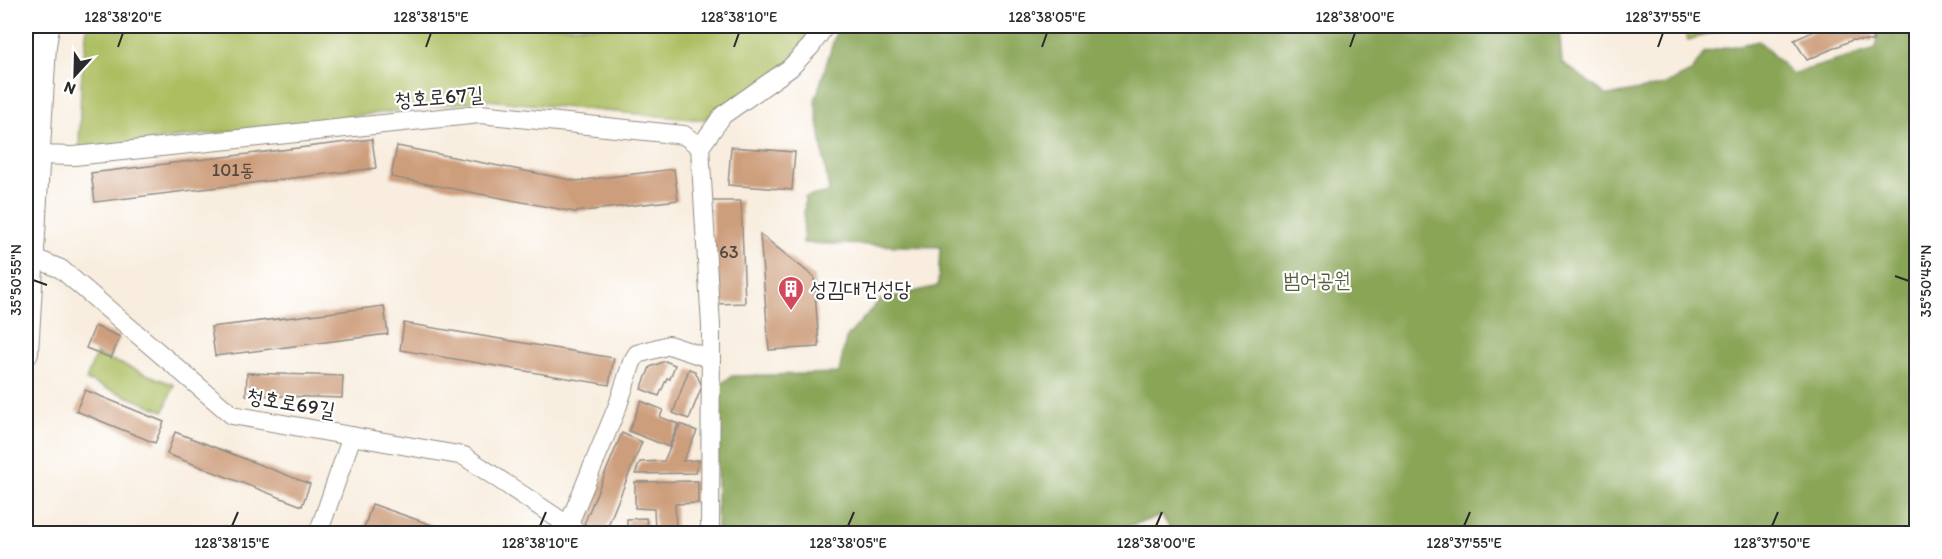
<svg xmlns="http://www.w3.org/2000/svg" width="1942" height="559" font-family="Itim,'Poor Story',sans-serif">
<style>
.green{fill:#acbe61;stroke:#6c7446;stroke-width:1.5}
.forest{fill:#89a557;stroke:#5a6841;stroke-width:1.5}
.building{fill:#cd9e7b}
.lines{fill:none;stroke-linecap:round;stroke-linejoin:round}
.minor-casing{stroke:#928c84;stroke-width:20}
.major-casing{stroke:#928c84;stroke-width:26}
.minor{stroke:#fff;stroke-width:18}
.major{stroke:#fff;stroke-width:24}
.ticks{fill:none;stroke:#2b2b2b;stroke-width:2}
.labels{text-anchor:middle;stroke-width:4.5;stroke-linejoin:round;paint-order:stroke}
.number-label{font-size:18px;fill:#54483f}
.street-label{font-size:21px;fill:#2b2b2b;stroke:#fff}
.park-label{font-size:21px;fill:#585e3e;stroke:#fff}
.poi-label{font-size:21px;fill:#2b2b2b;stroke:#fff;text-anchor:start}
.neatline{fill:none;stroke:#2b2b2b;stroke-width:2}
.ticks-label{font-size:15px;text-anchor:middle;fill:#2b2b2b}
</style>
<rect width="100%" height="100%" fill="#fff"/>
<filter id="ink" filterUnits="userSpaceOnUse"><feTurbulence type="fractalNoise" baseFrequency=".0167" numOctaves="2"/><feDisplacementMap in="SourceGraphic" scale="12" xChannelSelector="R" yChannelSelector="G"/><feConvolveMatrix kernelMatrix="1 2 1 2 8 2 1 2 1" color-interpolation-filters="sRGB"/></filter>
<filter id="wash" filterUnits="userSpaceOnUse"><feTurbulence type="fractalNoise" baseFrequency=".008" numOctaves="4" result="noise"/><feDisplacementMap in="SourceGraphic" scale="24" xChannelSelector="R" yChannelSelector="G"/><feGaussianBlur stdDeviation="1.35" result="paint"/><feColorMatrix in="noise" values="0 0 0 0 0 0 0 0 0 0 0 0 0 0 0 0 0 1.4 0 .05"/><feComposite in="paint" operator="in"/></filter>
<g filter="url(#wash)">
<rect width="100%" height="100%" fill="#f8edde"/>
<!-- green -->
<g class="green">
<polygon points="87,26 816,26 786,66 703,120 486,100 79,150 81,83"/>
<polygon points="1683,26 1735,26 1688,40"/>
<polygon points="96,354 174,385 164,411 86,380"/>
</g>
<!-- forest -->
<polygon class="forest" points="838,26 1559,26 1562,62 1608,96 1664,85 1691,72 1705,52 1759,41 1792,74 1876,49 1877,26 1916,26 1916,533 1162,534 1171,529 1162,516 1101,534 717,534 717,387 732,376 839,373 846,338 880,300 938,286 940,247 803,243 805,197 829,192 815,101"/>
<g id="blocks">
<!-- building -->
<g class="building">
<polygon points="1826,26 1873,26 1873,41 1852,40 1807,60 1794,40"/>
<polygon points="372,139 376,168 95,202 91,173"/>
<polygon points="397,146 576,181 674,169 678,200 575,212 391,177"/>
<polygon points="731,147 795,152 792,190 728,185"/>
<polygon points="712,201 741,201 745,303 716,304"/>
<polygon points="760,234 814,277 819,347 769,350"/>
<polygon points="384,306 388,334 215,356 211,327"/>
<polygon points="404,323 614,358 609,385 400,350"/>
<polygon points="95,326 120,337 111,358 86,348"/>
<polygon points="665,361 675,365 670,379 667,378 659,396 641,389 650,367"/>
<polygon points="689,369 695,371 702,386 689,419 673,413"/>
<polygon points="247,373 343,376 342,398 246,395"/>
<polygon points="85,390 164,422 155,443 76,411"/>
<polygon points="641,401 663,410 660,417 678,424 669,447 629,431"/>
<polygon points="680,424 697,431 683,461 699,460 695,473 635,474 640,462 664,461"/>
<polygon points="175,432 310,484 302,506 167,454"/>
<polygon points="622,433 642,442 605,533 584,524"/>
<polygon points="698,481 698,503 675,504 676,531 655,530 654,509 635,508 635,482"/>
<polygon points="372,504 455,533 455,534 380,534 364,528"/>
<polygon points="646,518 649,534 623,534 623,530 627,530 627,519"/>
</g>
</g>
</g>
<g filter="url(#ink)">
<use href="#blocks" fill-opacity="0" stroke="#928c84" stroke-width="1.5"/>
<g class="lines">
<defs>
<g id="minor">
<polyline points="700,147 723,115 790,68 811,46 825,26"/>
<polyline points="38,155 74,156 480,114 684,135 700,147 711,326 710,534"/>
<polyline points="32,257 61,269 232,415 464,456 581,534"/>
<polyline points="318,534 352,436"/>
<polyline points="568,534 568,526 618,405 632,362 637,354 669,345 711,359"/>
</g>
<polyline id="major" points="26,353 44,46 47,26"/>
</defs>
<!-- minor casing -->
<use href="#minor" class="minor-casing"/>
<!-- major casing -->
<use href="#major" class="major-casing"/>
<!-- minor -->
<use href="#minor" class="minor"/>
<!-- major -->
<use href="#major" class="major"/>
</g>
</g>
<!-- ticks -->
<path class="ticks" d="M118 47 123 33M426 47 431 33M734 47 739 33M1042 47 1047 33M1350 47 1355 33M1658 47 1663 33M1895 276 1909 281M33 280 47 285M232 526 238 512M540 526 546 512M848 526 854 512M1156 526 1162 512M1464 526 1470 512M1772 526 1778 512"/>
<!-- icons -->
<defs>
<symbol id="building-pin" viewBox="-11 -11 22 30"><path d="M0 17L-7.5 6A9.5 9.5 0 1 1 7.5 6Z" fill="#d1495b" stroke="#fff"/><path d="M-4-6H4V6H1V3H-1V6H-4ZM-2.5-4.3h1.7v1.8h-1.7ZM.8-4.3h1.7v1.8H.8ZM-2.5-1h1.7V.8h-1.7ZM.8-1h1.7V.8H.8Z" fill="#fff"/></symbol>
</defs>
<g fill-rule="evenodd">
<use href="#building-pin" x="776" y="274" width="30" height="40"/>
</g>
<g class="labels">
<!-- number labels -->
<g class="number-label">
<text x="233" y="176">101동</text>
<text x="729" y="258">63</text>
</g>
<!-- street labels -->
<g class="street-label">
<text transform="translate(439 97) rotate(-4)" y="7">청호로67길</text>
<text transform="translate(291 403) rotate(10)" y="7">청호로69길</text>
</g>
<!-- park labels -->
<g class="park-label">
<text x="1317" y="287">범어공원</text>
</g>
<!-- poi labels -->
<g class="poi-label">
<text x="810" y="296">성김대건성당</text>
</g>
</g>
<!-- margin -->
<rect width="1942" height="559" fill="none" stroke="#fff" stroke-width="66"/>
<!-- north arrow -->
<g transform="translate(75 75) rotate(202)" stroke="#ffffff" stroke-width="4.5" paint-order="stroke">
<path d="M0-4.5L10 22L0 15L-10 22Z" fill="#2b2b2b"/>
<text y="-9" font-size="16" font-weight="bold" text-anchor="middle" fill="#2b2b2b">N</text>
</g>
<rect x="33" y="33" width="1876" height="493" class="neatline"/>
<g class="ticks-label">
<text x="123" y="22">128°38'20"E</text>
<text x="431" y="22">128°38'15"E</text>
<text x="739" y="22">128°38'10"E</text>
<text x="1047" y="22">128°38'05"E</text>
<text x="1355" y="22">128°38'00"E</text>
<text x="1663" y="22">128°37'55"E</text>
<text transform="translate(16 280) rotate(-90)" y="5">35°50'55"N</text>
<text transform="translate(1926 281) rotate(-90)" y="5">35°50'45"N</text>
<text x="232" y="548">128°38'15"E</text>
<text x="540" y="548">128°38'10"E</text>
<text x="848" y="548">128°38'05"E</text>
<text x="1156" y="548">128°38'00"E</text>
<text x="1464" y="548">128°37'55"E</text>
<text x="1772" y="548">128°37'50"E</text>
</g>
</svg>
